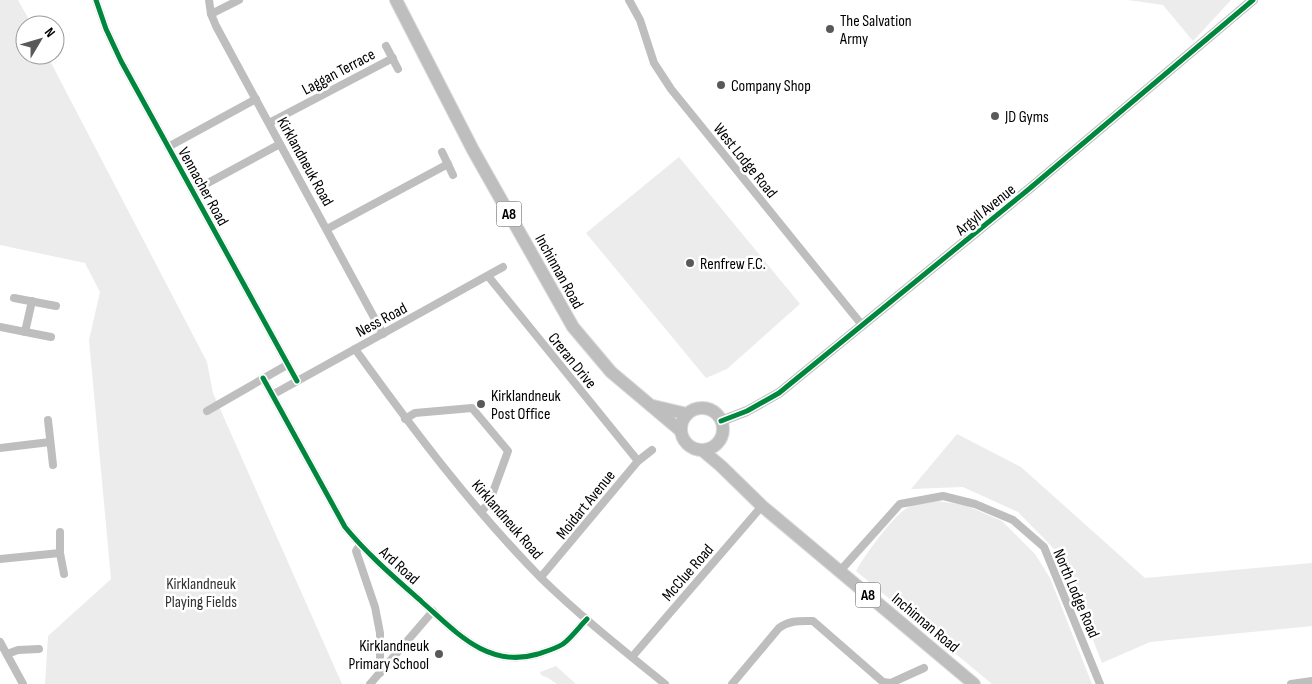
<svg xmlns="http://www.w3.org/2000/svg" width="1312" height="684" font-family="'Sofia Sans Condensed',sans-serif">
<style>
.green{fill:#ececec}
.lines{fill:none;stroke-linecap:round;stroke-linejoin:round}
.primary-casing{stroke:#dbdbdb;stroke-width:14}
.minor{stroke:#bebebe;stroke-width:8}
.tertiary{stroke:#bebebe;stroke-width:10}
.primary{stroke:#bebebe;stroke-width:12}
.cycleway-casing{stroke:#fff;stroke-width:8}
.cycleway{stroke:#00873e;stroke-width:5}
.poi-dot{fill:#595959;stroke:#fff;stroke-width:2}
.labels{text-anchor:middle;stroke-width:5;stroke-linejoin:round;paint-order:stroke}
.shield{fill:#fff;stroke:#4c4c4c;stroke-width:1}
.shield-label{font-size:15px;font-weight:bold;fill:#000}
.poi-label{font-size:16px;fill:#000;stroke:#fff;text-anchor:start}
.street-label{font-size:16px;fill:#000;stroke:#fff}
.park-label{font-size:16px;fill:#333;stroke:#fff}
</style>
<rect width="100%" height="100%" fill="#fff"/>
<!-- green -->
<g class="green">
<polygon points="0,0 18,0 32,25 25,25 25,55 47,55 207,362 213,393 342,684 45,684 48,636 111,579 89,340 100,292 85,263 0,245"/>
<polygon points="1128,0 1231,0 1193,41 1163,5"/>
<polygon points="679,157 800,304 727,369 706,378 586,233"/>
<polygon points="957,434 1021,467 1145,578 1312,563 1312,626 1150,642 1102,663 1060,555 1018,512 963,487 911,489"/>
<path d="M938 501 965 505 1002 521 1035 554 1050 578 1092 684H992L856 571C865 555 892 517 907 508 915 503 929 503 938 501Z"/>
<polygon points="556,666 576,684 557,684 548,678 541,675 540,672"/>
</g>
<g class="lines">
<defs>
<g id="primary">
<polyline points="396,0 473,150 573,327 611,372 681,431"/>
<polyline points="653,406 687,414"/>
<circle cx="702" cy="429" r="21"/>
<polyline points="702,450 721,466 762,506 974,684"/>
</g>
</defs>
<!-- primary casing -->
<use href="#primary" class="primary-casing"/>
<!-- minor -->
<g class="minor">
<polyline points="96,0 106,29 121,61 297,381"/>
<polyline points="209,0 211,14 216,26 383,334"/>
<polyline points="629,0 640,20 654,63 671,89 862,325"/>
<polyline points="211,14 239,0"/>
<polyline points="386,46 398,69"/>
<polyline points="269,123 393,58"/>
<polyline points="168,147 256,99"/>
<polyline points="442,152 453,175"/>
<polyline points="193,191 280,144"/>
<polyline points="327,229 448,164"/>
<polyline points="488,276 638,461"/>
<polyline points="14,298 56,306"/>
<polyline points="0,327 51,337"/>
<polyline points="25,332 32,301"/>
<path d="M355 349C412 428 472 508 541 578 580 616 623 650 665 684"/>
<path d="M263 378 345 527C368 555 395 578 422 602 456 632 488 669 538 654 547 651 555 649 563 644 572 637 579 627 587 619"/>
<polyline points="272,395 503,267"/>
<polyline points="207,411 287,365"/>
<polyline points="405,419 415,413 472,408 508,451 489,503 481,512"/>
<polyline points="48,420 53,465"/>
<polyline points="0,448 50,442"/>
<polyline points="60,532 60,553 64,574"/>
<polyline points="360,545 356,551 375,607 380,633 380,673"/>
<polyline points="0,559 60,553"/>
<polyline points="840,571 900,504 943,496 975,504 1013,520 1044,547 1100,684"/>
<polyline points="541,577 638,461 652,450"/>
<polyline points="0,642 23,684"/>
<polyline points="7,654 18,650 39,649"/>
<polyline points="632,657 762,506"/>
<polyline points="370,684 433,611"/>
<path d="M732 684 779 628C790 620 800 621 813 621L883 682 891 683 924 668"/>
<polyline points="1291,684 1312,681"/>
</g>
<!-- tertiary -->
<polyline class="tertiary" points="721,421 747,411 779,393 1029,189 1253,0"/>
<!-- primary -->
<use href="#primary" class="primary"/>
<defs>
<g id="cycleway">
<polyline points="96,0 106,29 121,61 297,381"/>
<path d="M263 378 345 527C368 555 395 578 422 602 456 632 488 669 538 654 547 651 555 649 563 644 572 637 579 627 587 619"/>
<polyline points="721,421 747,411 779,393 1029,189 1253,0"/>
</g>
</defs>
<!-- cycleway casing -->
<use href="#cycleway" class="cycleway-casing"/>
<!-- cycleway -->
<use href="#cycleway" class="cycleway"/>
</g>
<!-- markers -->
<g class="poi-dot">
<circle cx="830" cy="29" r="5"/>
<circle cx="721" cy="85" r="5"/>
<circle cx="995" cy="116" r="5"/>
<circle cx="690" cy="263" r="5"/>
<circle cx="481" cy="404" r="5"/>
<circle cx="439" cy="654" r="5"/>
</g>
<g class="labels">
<!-- shield labels -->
<g class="shield">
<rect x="496.5" y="201.5" width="25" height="25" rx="4"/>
<rect x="855.5" y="582.5" width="25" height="25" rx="4"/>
</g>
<g class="shield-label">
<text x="509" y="219">A8</text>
<text x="868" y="600">A8</text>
</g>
<!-- poi labels -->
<g class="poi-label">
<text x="840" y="26">The Salvation<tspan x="840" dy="18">Army</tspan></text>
<text x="731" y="91">Company Shop</text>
<text x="1005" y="122">JD Gyms</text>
<text x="700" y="269">Renfrew F.C.</text>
<text x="491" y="401">Kirklandneuk<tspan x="491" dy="18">Post Office</tspan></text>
<text x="429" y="651" text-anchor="end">Kirklandneuk<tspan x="429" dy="18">Primary School</tspan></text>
</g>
<!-- street labels -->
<g class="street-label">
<text transform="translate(338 71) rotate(-28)" y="6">Laggan Terrace</text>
<text transform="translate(746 160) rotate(51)" y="6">West Lodge Road</text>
<text transform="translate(306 161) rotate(61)" y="6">Kirklandneuk Road</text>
<text transform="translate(204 186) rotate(61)" y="6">Vennacher Road</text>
<text transform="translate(985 209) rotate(-39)" y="6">Argyll Avenue</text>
<text transform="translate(560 271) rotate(61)" y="6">Inchinnan Road</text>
<text transform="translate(381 319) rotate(-28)" y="6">Ness Road</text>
<text transform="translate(573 360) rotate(51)" y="6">Creran Drive</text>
<text transform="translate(585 504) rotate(-51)" y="6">Moidart Avenue</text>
<text transform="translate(508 519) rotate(49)" y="6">Kirklandneuk Road</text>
<text transform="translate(400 565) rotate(42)" y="6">Ard Road</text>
<text transform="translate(687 572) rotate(-49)" y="6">McClue Road</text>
<text transform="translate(1077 593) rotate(67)" y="6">North Lodge Road</text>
<text transform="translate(926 622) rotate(40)" y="6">Inchinnan Road</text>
</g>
<!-- park labels -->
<g class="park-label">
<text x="201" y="589">Kirklandneuk<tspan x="201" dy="18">Playing Fields</tspan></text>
</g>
</g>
<!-- north arrow -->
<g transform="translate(40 40) rotate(52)"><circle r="24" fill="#ffffff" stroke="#999999"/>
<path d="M0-4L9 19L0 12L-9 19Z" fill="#595959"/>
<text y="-8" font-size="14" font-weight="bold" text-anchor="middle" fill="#000000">N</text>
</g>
</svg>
